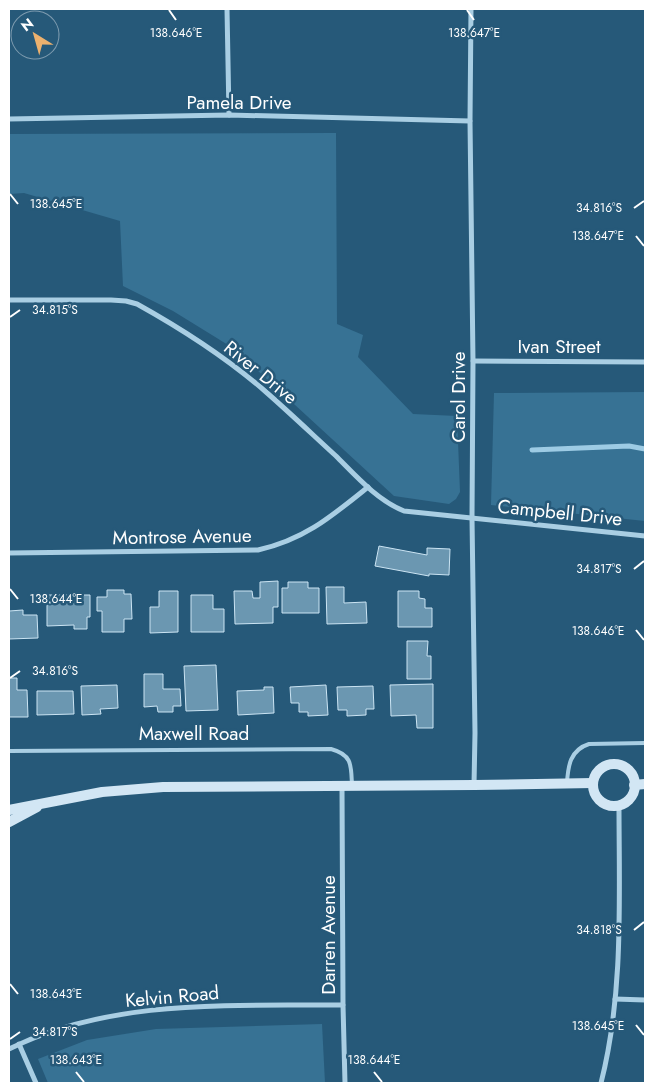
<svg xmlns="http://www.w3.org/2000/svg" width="654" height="1092" font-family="Jost,sans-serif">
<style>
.green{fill:#377294}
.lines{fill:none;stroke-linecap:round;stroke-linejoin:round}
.stream{stroke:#9dcbe4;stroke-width:5}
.building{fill:#6b97b1;stroke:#cbe4f3}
.lane{stroke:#a9cee3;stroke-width:4}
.street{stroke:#a9cee3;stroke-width:5}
.secondary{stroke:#d2e6f4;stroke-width:10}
.ticks{fill:none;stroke:#fff;stroke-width:2}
.labels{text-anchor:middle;stroke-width:5;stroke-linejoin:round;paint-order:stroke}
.street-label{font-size:19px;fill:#fff;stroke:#265979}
.ticks-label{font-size:12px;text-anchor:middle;fill:#fff;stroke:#265979;stroke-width:5;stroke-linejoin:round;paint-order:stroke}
</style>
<rect width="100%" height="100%" fill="#265979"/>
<!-- green -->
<g class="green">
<polygon points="336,133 337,324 363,335 358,357 413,414 457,416 460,492 456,499 449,504 394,496 233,348 173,311 123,286 120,221 24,193 9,194 9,134"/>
<polygon points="645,392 645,521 491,505 494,393"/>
<polygon points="322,1024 325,1083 48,1083 38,1059 87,1040 156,1029"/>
</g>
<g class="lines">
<!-- stream -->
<polyline class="stream" points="532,450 629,446 645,449"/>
</g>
<!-- building -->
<g class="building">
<polygon points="379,546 427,555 427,548 450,549 449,575 429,574 429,576 375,566"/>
<polygon points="278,581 278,607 273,607 273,623 235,624 234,591 252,591 253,598 260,598 260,582"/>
<polygon points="288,582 308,582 308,588 319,588 319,613 282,613 282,588 288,588"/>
<polygon points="326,587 344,587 344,603 366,602 367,623 327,624"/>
<polygon points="107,590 124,590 124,594 131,594 132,619 124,619 124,632 102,632 102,611 97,611 97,597 107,597"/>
<polygon points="159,591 178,591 178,632 150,633 150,607 159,607"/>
<polygon points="398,591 419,591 419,598 425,599 425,608 432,608 432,627 398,627"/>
<polygon points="47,595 90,595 90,617 87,617 87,629 74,629 74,625 47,626"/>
<polygon points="191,595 213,595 213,609 224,609 224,632 191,632"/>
<polygon points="23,610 23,615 37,615 38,638 9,639 9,611"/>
<polygon points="407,641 428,641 427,656 431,656 431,679 407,679"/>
<polygon points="216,665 218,710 186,711 184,666"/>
<polygon points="144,674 163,674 163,689 180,689 181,706 173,706 173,712 158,712 157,706 144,707"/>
<polygon points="9,678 17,678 17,690 27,690 28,717 9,717"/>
<polygon points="433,684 433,728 417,728 416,715 391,716 390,685"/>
<polygon points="117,685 118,708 100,709 101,714 82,715 81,686"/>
<polygon points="326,685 328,715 308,716 308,712 299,712 299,703 291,703 290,687"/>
<polygon points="373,686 374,709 366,709 366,715 347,716 347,710 338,710 337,687"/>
<polygon points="264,687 273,687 274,713 238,715 237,691 264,690"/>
<polygon points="37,691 73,691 74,714 37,715"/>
</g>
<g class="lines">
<!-- lane -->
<g class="lane">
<path d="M9 751 331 749C353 755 351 766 352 786"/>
<path d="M567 783C568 766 570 750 589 744L645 743"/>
</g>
<!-- street -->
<g class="street">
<polyline points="227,9 229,115"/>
<polyline points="471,9 470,121 473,361 472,518 475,733 474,785"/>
<polyline points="9,119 229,115 470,121"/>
<path d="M9 300H111L126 301 137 304C182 329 227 358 266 392 290 413 313 435 336 456 356 476 377 500 404 511L645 536"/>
<polyline points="473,361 645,362"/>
<path d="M9 553 258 550C304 540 332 516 368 487"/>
<polyline points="342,787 343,1005 345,1083"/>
<polyline points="615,999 645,1000"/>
<polyline points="19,1044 36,1083"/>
<path d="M9 1049C112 998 232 1006 343 1005"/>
<path d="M601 1083C624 993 619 897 619 805"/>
</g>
<!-- secondary -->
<g class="secondary">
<circle cx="614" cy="785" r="21"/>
<polyline points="634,785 645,784"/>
<polyline points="9,810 102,792 163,787 474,785 593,783"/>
<polyline points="9,822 37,807"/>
</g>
</g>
<!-- ticks -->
<path class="ticks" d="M169 10 176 20M467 10 474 20M10 194 18 204M634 208 644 201M636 236 644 246M10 317 20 310M634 569 644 561M10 589 18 599M636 630 644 640M10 678 20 671M634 930 644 922M10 984 18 994M636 1025 644 1035M10 1039 20 1032M76 1072 84 1082M374 1072 382 1082"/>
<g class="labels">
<!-- street labels -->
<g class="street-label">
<text x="239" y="109">Pamela Drive</text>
<text x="559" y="353">Ivan Street</text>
<text transform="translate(261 372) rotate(39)" y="7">River Drive</text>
<text transform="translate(458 397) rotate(-90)" y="7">Carol Drive</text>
<text transform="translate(560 512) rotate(6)" y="7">Campbell Drive</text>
<text transform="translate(182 536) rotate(-1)" y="7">Montrose Avenue</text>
<text x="194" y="740">Maxwell Road</text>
<text transform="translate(328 935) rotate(-90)" y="7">Darren Avenue</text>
<text transform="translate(172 996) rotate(-5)" y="7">Kelvin Road</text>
</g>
</g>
<g class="ticks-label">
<text x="176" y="37">138.646°E</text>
<text x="474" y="37">138.647°E</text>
<text x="56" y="208">138.645°E</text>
<text x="599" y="212">34.816°S</text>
<text x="598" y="240">138.647°E</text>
<text x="55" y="314">34.815°S</text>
<text x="599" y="573">34.817°S</text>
<text x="56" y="603">138.644°E</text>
<text x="598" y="635">138.646°E</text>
<text x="55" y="675">34.816°S</text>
<text x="599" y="934">34.818°S</text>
<text x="56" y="998">138.643°E</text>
<text x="598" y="1030">138.645°E</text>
<text x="55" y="1036">34.817°S</text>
<text x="76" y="1064">138.643°E</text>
<text x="374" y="1064">138.644°E</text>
</g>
<!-- border -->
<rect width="654" height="1092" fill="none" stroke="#ffffff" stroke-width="20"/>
<!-- north arrow -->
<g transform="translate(35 35) rotate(323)"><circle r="24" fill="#265979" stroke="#7d9baf"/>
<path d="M0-4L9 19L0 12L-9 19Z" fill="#ecb16e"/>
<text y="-8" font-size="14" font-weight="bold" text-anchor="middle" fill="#ffffff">N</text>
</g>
</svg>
